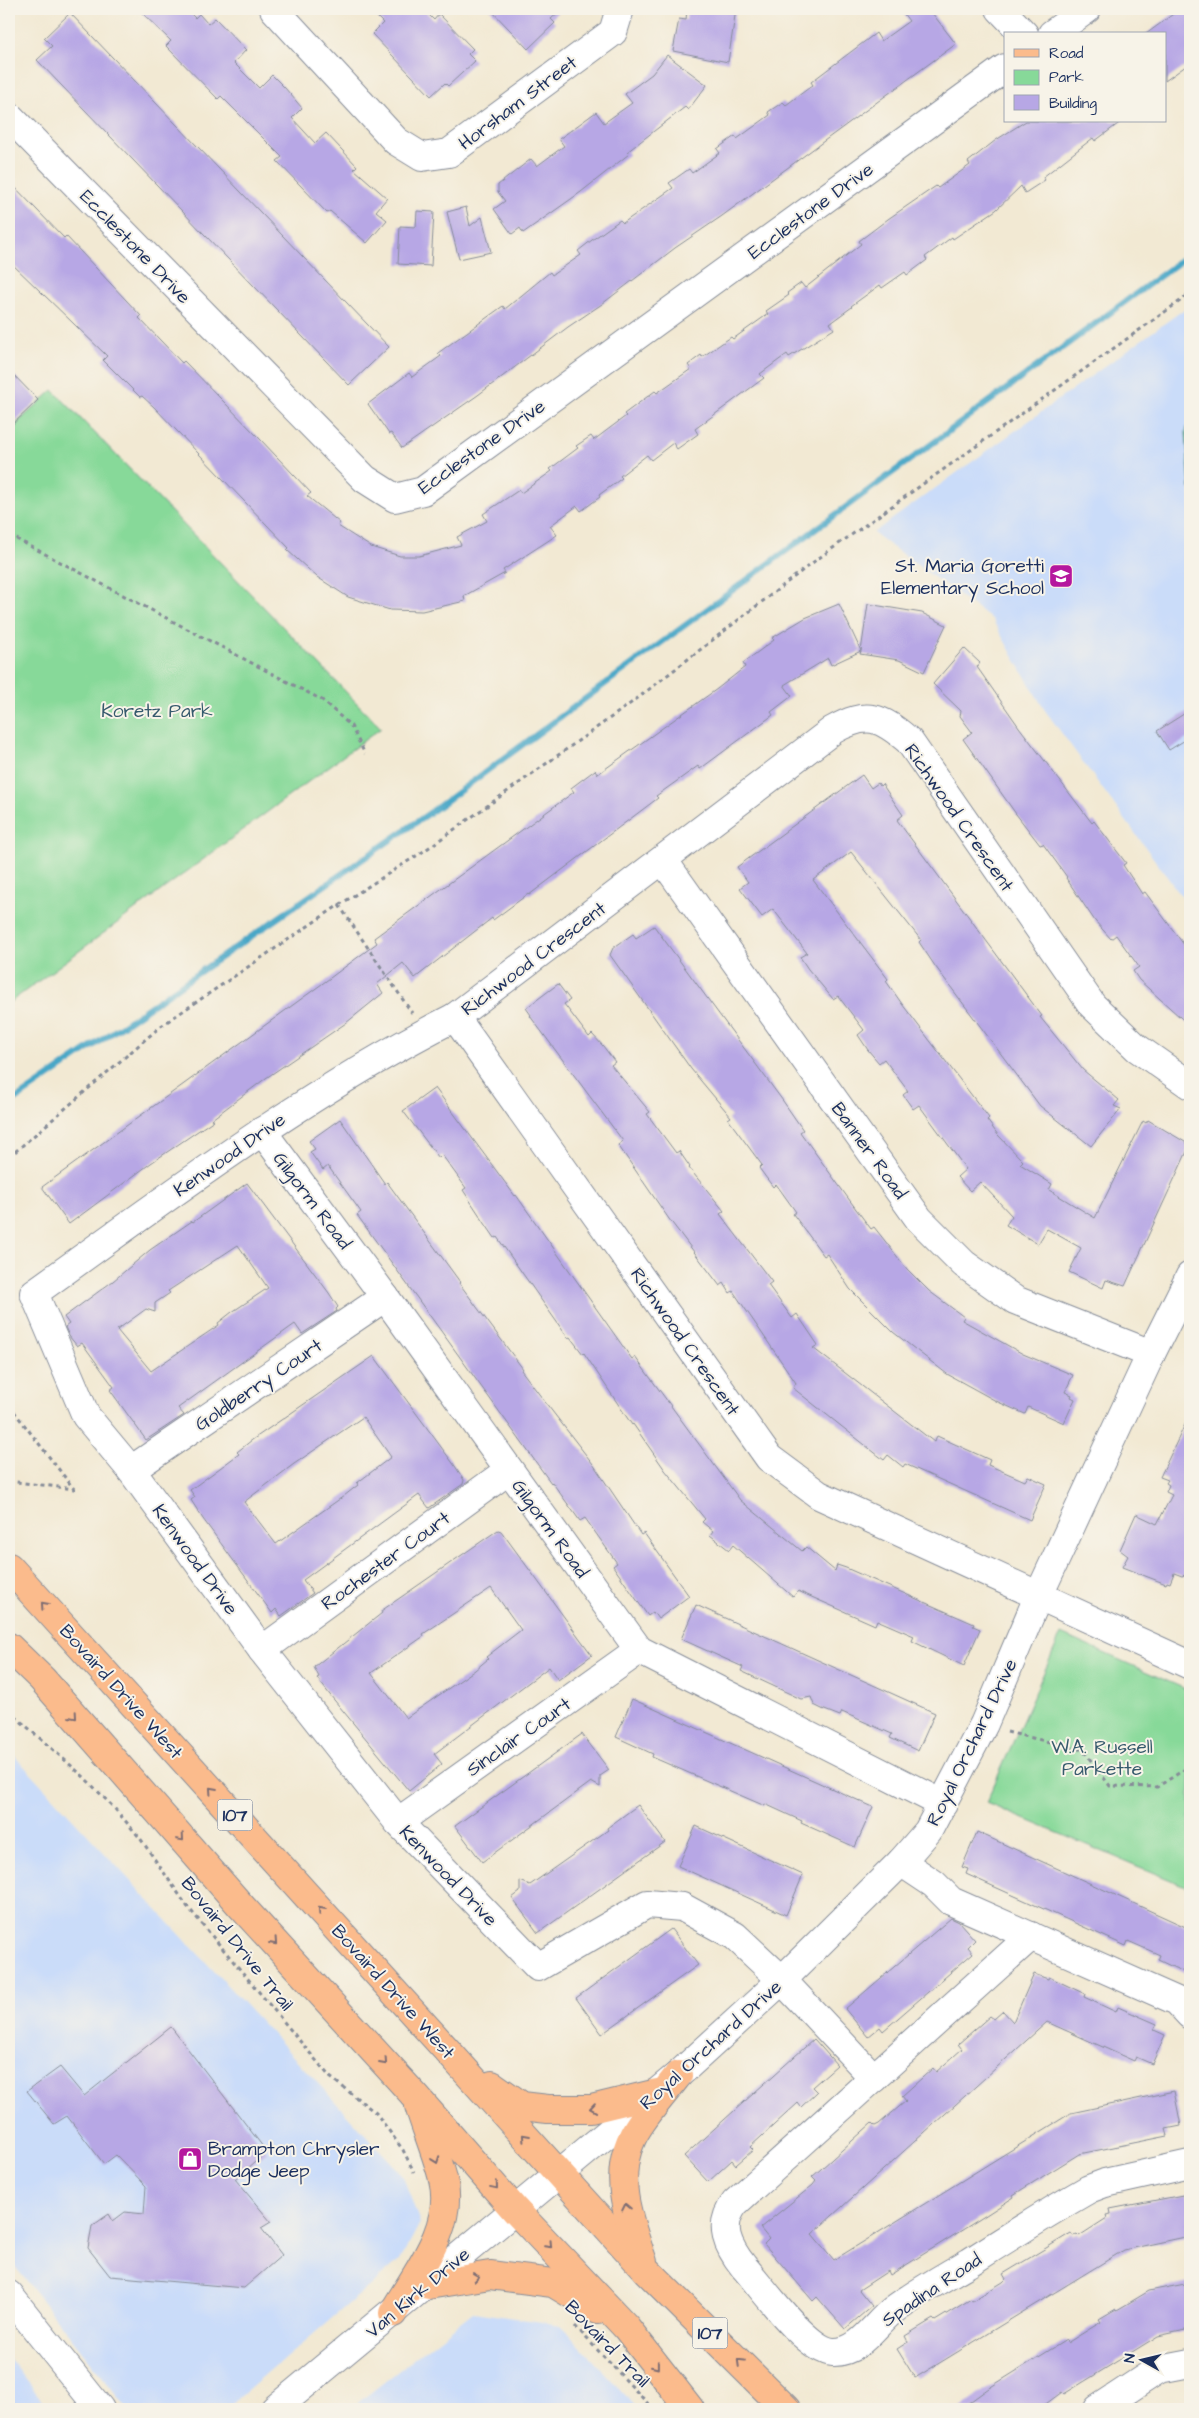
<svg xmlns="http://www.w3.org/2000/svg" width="1199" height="2418" font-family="'Architects Daughter',sans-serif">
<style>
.built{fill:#cadcf9}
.green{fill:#87d999;stroke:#51847c}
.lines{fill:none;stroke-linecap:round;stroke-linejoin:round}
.stream{stroke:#48a7c7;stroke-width:6}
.building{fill:#b7a7e5;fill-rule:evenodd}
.minor-casing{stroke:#868c98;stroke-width:30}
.major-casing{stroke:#868c98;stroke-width:30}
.path{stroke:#868c98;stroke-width:3;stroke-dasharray:4 4;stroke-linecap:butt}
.minor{stroke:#fff;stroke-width:28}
.major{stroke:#fbbb8c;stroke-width:28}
.oneway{stroke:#806e73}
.labels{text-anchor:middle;stroke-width:4;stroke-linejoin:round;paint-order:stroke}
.shield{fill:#f7f3e8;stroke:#5d6a87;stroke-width:1}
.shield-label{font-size:18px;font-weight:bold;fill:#1b2f5e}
.street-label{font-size:19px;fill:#1b2f5e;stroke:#f7f3e8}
.poi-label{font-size:19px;fill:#1b2f5e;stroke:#f7f3e8;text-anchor:end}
.park-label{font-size:19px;fill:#365a6d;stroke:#f7f3e8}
</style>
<rect width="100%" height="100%" fill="#f7f3e8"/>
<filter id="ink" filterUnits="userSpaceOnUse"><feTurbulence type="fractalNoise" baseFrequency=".02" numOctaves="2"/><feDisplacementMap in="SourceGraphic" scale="10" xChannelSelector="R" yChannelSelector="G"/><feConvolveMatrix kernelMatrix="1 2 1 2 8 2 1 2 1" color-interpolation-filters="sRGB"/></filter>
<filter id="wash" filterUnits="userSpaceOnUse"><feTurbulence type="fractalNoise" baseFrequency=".0096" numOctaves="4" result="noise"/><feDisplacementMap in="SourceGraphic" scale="20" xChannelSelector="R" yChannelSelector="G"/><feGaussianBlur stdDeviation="1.12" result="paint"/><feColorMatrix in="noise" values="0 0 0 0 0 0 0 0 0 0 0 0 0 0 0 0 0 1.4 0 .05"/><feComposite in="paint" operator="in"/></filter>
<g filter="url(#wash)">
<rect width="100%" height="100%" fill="#f2e9d3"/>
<!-- built -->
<g class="built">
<polygon points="1190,305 1190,908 1044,709 992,619 873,533"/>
<polygon points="9,1750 402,2174 420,2223 401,2259 226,2409 128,2409 9,2259"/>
<polygon points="473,2312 561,2325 638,2409 350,2409"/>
<polygon points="9,2358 49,2409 9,2409"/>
</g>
<!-- green -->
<g class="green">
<polygon points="53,390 381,728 9,1003 9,430"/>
<polygon points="1190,417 1190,489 1186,432"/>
<polygon points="1061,1634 1190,1691 1190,1888 986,1803"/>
</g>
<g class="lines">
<!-- stream -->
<polyline class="stream" points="9,1104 431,812 1190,254"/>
</g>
<g id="blocks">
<!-- building -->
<g class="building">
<polygon points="138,9 186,9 195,18 199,14 208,24 215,18 246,50 234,63 259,88 272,75 285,88 302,108 292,118 315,143 326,133 357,166 354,169 387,198 376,211 387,220 367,243 330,211 327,213 300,185 277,161 282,157 221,96 218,99 166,46 171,41"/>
<polygon points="369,9 423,9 434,20 439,14 473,49 468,54 475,61 448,86 445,83 431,96 372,34 383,23"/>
<polygon points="490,9 562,9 551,19 555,23 528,49"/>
<polygon points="687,9 736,9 728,62 673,51 679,19 686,20"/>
<polygon points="900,9 929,9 956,44 722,216 675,248 602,304 568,327 478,395 402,448 391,433 389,434 368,404 409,373 412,377 441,356 438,353 503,306 505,309 550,272 552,275 581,255 578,251 592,240 620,220 623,223 673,188 669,183 689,169 692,173 720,153 717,149 735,136 737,139 770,115 768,112 783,102 786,105 813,85 811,82 876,33 881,41 909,21"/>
<polygon points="1180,9 1190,9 1190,63 1165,81 1165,34 1146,34"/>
<polygon points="70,13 389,347 349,385 37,60 52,46 44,38"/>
<polygon points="667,55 707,85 688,110 685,107 627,152 629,154 581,192 523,233 520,228 512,234 494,209 505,201 498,192 498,185 531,159 537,166 564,146 559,139 596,112 604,123 632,103 625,94 652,74"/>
<polygon points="1026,121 1122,121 1095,141 1093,138 1043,177 1045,180 1025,193 1021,186 996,210 953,239 952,237 925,257 927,260 907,275 905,272 882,288 880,285 851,306 852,307 830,323 834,329 789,357 787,354 760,374 764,378 695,429 698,434 677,449 673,443 651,460 647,455 620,476 622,478 599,495 600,497 581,511 577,506 550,526 557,535 503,570 505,573 464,596 465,601 422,611 390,610 348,597 317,577 287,550 289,548 154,407 142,396 140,397 103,360 107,356 9,261 9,181 64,238 66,236 141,316 139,318 182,363 184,361 260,439 311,493 307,496 340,523 338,526 371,547 400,556 419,556 461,545 457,537 487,521 483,514 519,490 521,493 552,471 550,469 578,448 576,446 591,436 594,440 626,416 624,414 655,391 657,393 691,369 688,365 701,355 702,357 731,337 733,339 768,314 766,311 789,295 787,293 801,283 805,288 861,244 859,241 888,219 936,186 938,188 970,165 968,162 996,140"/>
<polygon points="466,207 470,226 482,217 491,252 459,259 447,212"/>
<polygon points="417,211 434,212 431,266 398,264 400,226 416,227"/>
<polygon points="9,370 38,400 9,428"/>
<polygon points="839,604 861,651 868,604 922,613 946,625 924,672 899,660 860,654 861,651 831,665 828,658 784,685 792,696 771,712 773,715 700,769 698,766 656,796 658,798 529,895 528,894 493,920 492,918 415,978 403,963 377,984 383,993 346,1023 266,1078 212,1119 214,1120 151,1163 69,1224 42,1187 326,981 377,943 374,938 574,792 571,788 595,770 598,774 717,689 745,667 743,663 774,640 772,638 805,618"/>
<polygon points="964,648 980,663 977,667 1019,727 1092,823 1094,821 1126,863 1123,865 1142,894 1145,892 1190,953 1190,1026 1139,980 1133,971 1139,967 1116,935 1111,939 1095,921 1066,878 1067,877 1043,844 1040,845 1016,814 963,739 972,732 960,716 961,711 933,684"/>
<polygon points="1190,710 1190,737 1169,750 1157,731"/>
<polygon points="862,775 871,788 878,783 880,786 882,784 903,815 897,820 1042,1016 1040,1017 1083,1070 1119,1100 1114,1106 1121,1109 1091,1146 1040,1106 935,966 919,942 921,940 851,852 813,880 888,979 886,981 902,1004 989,1118 987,1120 998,1135 1023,1161 1020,1164 1052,1184 1049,1190 1095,1218 1143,1121 1146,1123 1148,1120 1190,1145 1125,1286 1106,1280 1103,1288 1069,1272 1081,1248 1047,1229 1038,1244 1006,1225 1012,1216 980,1182 970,1191 957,1177 966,1169 919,1105 913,1109 903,1095 908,1091 884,1059 879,1063 868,1050 858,1035 864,1030 838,996 833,999 808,969 800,957 807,953 773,909 762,917 740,888 748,882 737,867"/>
<polygon points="654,926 783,1101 803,1130 800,1132 856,1209 871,1229 874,1227 907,1269 929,1291 964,1317 962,1320 1023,1354 1073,1375 1065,1392 1072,1395 1071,1397 1075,1399 1064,1423 1028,1407 1025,1414 996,1401 947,1374 893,1332 850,1289 827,1254 824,1256 793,1214 796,1212 776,1184 773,1187 759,1168 762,1165 728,1119 731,1117 691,1069 610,955 613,948 633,934 636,938"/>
<polygon points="558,984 570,1000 564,1004 589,1037 592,1034 603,1046 615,1062 611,1065 650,1112 647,1114 676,1153 679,1151 690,1167 689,1168 724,1211 720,1214 772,1282 768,1285 792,1318 797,1314 818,1345 813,1348 934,1442 937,1436 990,1460 988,1465 1025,1481 1028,1476 1046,1484 1030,1520 905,1464 903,1467 888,1455 884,1460 793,1388 796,1383 733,1291 730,1293 724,1283 720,1286 669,1219 618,1145 623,1141 530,1016 531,1015 526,1008"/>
<polygon points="435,1088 515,1196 516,1195 629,1355 632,1359 635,1357 740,1500 802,1551 806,1547 835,1571 837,1565 846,1568 974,1624 973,1626 980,1629 964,1666 912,1641 914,1636 877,1620 875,1625 798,1591 793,1597 733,1545 729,1550 710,1535 713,1531 702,1522 705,1519 665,1470 633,1424 632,1425 584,1353 583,1354 570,1337 568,1338 497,1237 495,1238 484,1222 463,1190 466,1188 442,1155 439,1158 403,1111"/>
<polygon points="340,1119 385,1184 387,1182 460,1282 459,1283 523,1369 521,1370 545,1402 593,1464 641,1535 644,1533 689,1596 658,1619 653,1612 648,1616 613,1566 617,1563 585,1518 580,1521 552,1482 551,1483 357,1215 361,1212 328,1166 323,1170 310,1152 315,1149 309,1141"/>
<path d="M247 1183 329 1293 338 1307 336 1309 337 1311 302 1334 295 1324 178 1408 184 1415 146 1440 110 1390 114 1387 82 1343 77 1346 69 1336 65 1327 69 1324 64 1317 113 1281 150 1250 192 1221 193 1222ZM238 1245 268 1288 232 1312 218 1323 219 1325 151 1371 117 1330 146 1309 155 1312V1303L170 1293 168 1291Z"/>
<path d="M374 1356 455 1466 464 1480 463 1484 429 1508 419 1495 303 1580 313 1593 281 1616 276 1609 272 1613 203 1519 191 1500 195 1497 190 1490 239 1454 237 1452 252 1440ZM363 1417 391 1457 357 1483 358 1485 344 1496 276 1544 244 1502 294 1464Z"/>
<polygon points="1190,1414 1190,1562 1185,1575 1182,1576 1174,1573 1170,1583 1167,1582 1166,1584 1122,1567 1128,1556 1120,1550 1136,1514 1157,1524 1172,1495 1166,1492 1169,1485 1166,1483 1168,1480 1160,1477"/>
<path d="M498 1530 501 1531 592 1655 558 1680 549 1667 434 1754 442 1764 409 1791 330 1695 317 1678 319 1677 314 1667 382 1613 381 1611ZM491 1588 521 1630 486 1657 488 1659 475 1670 406 1718 371 1673 424 1636 423 1634Z"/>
<polygon points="696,1605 935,1713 918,1751 890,1738 892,1734 842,1712 840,1716 822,1709 814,1705 811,1697 801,1699 741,1671 743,1667 681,1639"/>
<polygon points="632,1699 873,1807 855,1847 801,1823 802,1821 765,1804 765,1806 652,1757 653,1754 616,1737"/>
<polygon points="582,1734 609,1770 600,1776 600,1787 591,1782 482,1862 455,1826"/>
<polygon points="638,1805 665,1842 538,1933 512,1898 520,1892 520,1881 530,1885 608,1830 607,1828"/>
<polygon points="696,1826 803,1875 786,1915 678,1866"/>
<polygon points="977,1832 1190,1929 1190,1975 1158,1960 1160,1955 1128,1941 1126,1946 966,1874 968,1869 962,1867"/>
<polygon points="951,1918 959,1922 975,1940 968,1947 973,1953 883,2031 880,2027 868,2037 845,2009"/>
<polygon points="671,1929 698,1965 602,2034 576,1998"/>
<polygon points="1034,1974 1048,1979 1049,1977 1085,1994 1084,1997 1116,2012 1118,2007 1157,2024 1154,2030 1165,2035 1152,2064 1136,2057 1134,2061 1047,2022 812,2234 834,2260 1071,2113 1174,2091 1181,2126 1166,2129 1168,2136 1079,2154 1013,2195 1014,2197 980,2219 890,2275 888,2271 859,2290 872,2306 845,2329 817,2297 813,2301 764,2244 769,2239 760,2228 813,2185 816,2181 812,2177 872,2123 875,2126 879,2124 906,2101 902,2096 933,2068 936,2072 962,2049 958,2044 990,2016 994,2019 1003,2011 1013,2022"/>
<polygon points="171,2027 267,2152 235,2179 271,2222 261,2228 282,2255 244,2288 110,2276 88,2248 92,2226 109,2214 113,2221 125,2212 144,2214 146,2186 116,2155 104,2164 67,2116 54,2124 27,2091 60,2067 84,2096"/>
<polygon points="814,2039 837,2065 812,2087 817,2092 801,2107 798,2103 750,2147 753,2150 736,2165 732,2160 708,2182 684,2156"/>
<polygon points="1188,2194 1188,2198 1190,2197 1190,2236 1124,2250 915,2378 897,2349 908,2342 905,2336 933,2319 935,2321 971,2299 972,2301 1003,2282 1006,2279 1003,2274 1071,2233 1073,2236 1077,2234 1079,2236 1107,2218 1106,2215 1111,2214 1110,2209"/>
<polygon points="1190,2283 1190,2329 1158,2336 1064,2394 1062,2392 1039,2409 960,2409 989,2388 1066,2340 1067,2343 1101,2322 1099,2319 1116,2309 1117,2310 1149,2291"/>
</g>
</g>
</g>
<g filter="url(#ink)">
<use href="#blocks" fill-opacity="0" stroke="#868c98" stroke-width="1"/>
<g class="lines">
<defs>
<g id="minor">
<polyline points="274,9 396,141 422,157 449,153 613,32 620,9"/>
<polyline points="1000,9 1024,34"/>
<polyline points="1052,34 1087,9"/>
<polyline points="9,116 365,479 395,498 423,491 1005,68"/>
<polyline points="663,860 919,1219 964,1264 1015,1300 1151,1354"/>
<path d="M455 1017C305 1093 171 1195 34 1293L86 1416 131 1470 262 1650 398 1822 538 1967 647 1904 682 1907 735 1936 782 1980 874 2078"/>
<path d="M1190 1085 1137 1048 1092 1005 909 741C880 716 867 711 833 730L455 1017 769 1458 819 1495 1190 1665"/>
<polyline points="262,1131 385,1297 639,1650 943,1804"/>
<polyline points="131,1470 385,1297"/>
<polyline points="262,1650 509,1470"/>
<polyline points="398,1822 639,1650"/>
<polyline points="901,1862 934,1884 951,1901 1177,2001 1190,2015"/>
<path d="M1031 1936 735 2203C717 2226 728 2247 744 2267 762 2287 806 2350 833 2352 859 2353 874 2325 893 2310 917 2292 944 2277 970 2262 1009 2237 1049 2212 1089 2189L1105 2183 1190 2164"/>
<polyline points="9,2295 100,2409"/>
<polyline points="275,2409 678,2075 782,1980 901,1862 928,1831 984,1724 1038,1597 1151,1354 1190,1276"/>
<polyline points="1098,2409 1159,2369 1190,2363"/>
</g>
<g id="major">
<polyline points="9,1567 646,2270 786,2409"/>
<polyline points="9,1647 42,1679 241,1906 416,2097 515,2210 626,2327 690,2409"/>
<polyline points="492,2085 522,2106 548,2109 591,2109 657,2093"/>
<path d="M643 2262C629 2221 612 2178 633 2136 643 2116 664 2094 678 2075"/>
<polyline points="428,2285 490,2275 553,2283 598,2310"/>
<path d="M393 2313C416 2273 455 2227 443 2179 437 2155 426 2129 419 2106"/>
</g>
</defs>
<!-- minor casing -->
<use href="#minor" class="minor-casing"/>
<!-- major casing -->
<use href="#major" class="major-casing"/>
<!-- path -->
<g class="path">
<polyline points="9,535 322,700 351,726 365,754"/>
<polyline points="339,905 412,1013"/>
<polyline points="9,1157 161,1026 339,905 424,851 634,701 812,563 1190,294"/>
<polyline points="9,1405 74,1489 9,1481"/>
<polyline points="9,1711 84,1777 115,1809 140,1838 187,1906 330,2077 376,2113 403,2150 414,2172"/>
<polyline points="1007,1732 1083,1750 1110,1786 1157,1787 1190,1766"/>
<polyline points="575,2326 653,2409"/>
</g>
<!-- minor -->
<use href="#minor" class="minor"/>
<!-- major -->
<use href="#major" class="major"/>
</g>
<!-- one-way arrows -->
<defs><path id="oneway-chevron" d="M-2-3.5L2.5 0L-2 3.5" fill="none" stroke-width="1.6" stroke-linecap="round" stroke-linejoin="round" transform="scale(1.25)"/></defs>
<g class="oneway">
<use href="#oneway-chevron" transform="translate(44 1605) rotate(-132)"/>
<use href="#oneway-chevron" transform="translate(74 1716) rotate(49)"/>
<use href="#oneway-chevron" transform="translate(212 1790) rotate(-132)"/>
<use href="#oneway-chevron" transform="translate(181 1838) rotate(49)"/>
<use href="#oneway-chevron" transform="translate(321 1910) rotate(-132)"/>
<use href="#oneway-chevron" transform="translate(274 1942) rotate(48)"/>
<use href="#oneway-chevron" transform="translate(384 2062) rotate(48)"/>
<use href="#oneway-chevron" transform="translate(593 2108) rotate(172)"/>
<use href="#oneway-chevron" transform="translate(525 2137) rotate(-132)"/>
<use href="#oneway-chevron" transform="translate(436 2160) rotate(70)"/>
<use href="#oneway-chevron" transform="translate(495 2186) rotate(50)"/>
<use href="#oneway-chevron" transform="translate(626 2207) rotate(-102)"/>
<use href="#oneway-chevron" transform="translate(549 2245) rotate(47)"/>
<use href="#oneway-chevron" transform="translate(476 2277) rotate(-8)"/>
<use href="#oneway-chevron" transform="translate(740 2362) rotate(-136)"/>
<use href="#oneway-chevron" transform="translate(656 2366) rotate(52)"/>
</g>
</g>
<!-- icons -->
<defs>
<symbol id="school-square" viewBox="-11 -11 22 22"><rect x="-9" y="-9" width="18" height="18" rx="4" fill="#b5179e" stroke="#f7f3e8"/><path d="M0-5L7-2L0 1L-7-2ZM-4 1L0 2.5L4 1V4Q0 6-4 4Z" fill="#fff"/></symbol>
<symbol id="shop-square" viewBox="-11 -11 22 22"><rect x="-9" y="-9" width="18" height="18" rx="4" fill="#b5179e" stroke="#f7f3e8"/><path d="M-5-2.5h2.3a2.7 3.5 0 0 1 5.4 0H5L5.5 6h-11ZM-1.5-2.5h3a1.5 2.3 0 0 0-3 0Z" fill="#fff"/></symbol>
</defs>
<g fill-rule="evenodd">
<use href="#school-square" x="1047" y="562" width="28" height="28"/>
<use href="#shop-square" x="176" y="2145" width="28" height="28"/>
</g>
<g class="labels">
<!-- shield labels -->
<g class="shield">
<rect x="217.5" y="1799.5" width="35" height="31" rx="4"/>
<rect x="692.5" y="2317.5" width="35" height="31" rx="4"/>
</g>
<g class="shield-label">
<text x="235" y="1821">107</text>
<text x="710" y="2339">107</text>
</g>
<!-- street labels -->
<g class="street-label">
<text transform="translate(517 102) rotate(-37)" y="7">Horsham Street</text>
<text transform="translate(810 210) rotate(-36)" y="7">Ecclestone Drive</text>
<text transform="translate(136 246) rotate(46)" y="7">Ecclestone Drive</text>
<text transform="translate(481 446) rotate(-35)" y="7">Ecclestone Drive</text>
<text transform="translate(960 817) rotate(55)" y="7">Richwood Crescent</text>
<text transform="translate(533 958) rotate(-37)" y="7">Richwood Crescent</text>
<text transform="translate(870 1150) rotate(54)" y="7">Banner Road</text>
<text transform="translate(229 1154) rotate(-35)" y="7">Kenwood Drive</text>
<text transform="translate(313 1200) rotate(53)" y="7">Gilgorm Road</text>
<text transform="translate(686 1341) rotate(55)" y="7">Richwood Crescent</text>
<text transform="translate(258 1384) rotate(-34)" y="7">Goldberry Court</text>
<text transform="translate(551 1528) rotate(54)" y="7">Gilgorm Road</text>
<text transform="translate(196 1559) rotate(54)" y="7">Kenwood Drive</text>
<text transform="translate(385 1560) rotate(-36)" y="7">Rochester Court</text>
<text transform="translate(122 1691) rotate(48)" y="7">Bovaird Drive West</text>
<text transform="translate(518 1736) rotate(-35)" y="7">Sinclair Court</text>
<text transform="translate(971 1742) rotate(-64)" y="7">Royal Orchard Drive</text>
<text transform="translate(449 1875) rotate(46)" y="7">Kenwood Drive</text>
<text transform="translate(238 1943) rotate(51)" y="7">Bovaird Drive Trail</text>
<text transform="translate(394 1991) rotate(48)" y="7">Bovaird Drive West</text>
<text transform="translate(710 2044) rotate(-42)" y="7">Royal Orchard Drive</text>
<text transform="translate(931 2289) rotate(-34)" y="7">Spadina Road</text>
<text transform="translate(417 2292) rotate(-40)" y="7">Van Kirk Drive</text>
<text transform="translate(608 2343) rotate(46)" y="7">Bovaird Trail</text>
</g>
<!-- poi labels -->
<g class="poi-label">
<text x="1044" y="572">St. Maria Goretti<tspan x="1044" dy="22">Elementary School</tspan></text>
<text x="208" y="2155" text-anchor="start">Brampton Chrysler<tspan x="208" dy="22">Dodge Jeep</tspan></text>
</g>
<!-- park labels -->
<g class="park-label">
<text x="157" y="717">Koretz Park</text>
<text x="1102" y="1753">W.A. Russell<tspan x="1102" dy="22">Parkette</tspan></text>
</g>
</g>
<!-- margin -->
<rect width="1199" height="2418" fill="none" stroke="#f7f3e8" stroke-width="30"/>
<!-- legend -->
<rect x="1004" y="32" width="162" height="90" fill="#f7f3e8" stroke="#9fa5b1"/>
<rect x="1014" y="49" width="25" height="8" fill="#fbbb8c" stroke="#9fa5b1"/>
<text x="1049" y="58" font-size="15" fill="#1b2f5e">Road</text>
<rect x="1014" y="70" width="25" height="15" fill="#87d999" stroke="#9fa5b1"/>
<text x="1049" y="82" font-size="15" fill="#1b2f5e">Park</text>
<rect x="1014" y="95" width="25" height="15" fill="#b7a7e5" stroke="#9fa5b1"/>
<text x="1049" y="108" font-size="15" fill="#1b2f5e">Building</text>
<!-- north arrow -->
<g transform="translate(1142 2360) rotate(278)" stroke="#f7f3e8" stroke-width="4" paint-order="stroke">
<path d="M0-4L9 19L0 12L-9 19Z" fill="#1b2f5e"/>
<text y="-8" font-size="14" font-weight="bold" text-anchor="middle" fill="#1b2f5e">N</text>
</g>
</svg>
